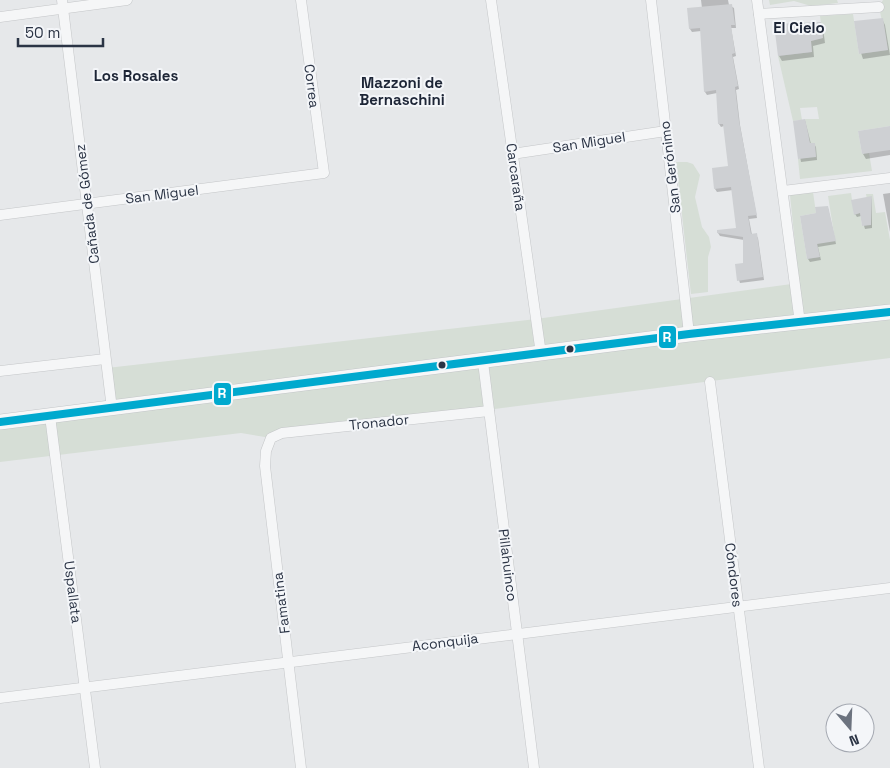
<svg xmlns="http://www.w3.org/2000/svg" width="890" height="768" font-family="'Space Grotesk',sans-serif">
<style>
.green{fill:#d6ded6}
.shadow{fill:#0003}
.building{fill:#ced0d3}
.lines{fill:none;stroke-linecap:round;stroke-linejoin:round}
.minor-casing{stroke:#c4c6c8;stroke-width:11}
.primary-casing{stroke:#c2c5c8;stroke-width:16}
.minor{stroke:#f5f6f7;stroke-width:10}
.primary{stroke:#f8f8f8;stroke-width:15}
.bus-1-casing{stroke:#f4f6f9;stroke-width:11}
.bus-1{stroke:#00a9ce;stroke-width:8}
.bus-dot{fill:#2b3445;stroke:#f4f6f9;stroke-width:2}
.labels{text-anchor:middle;stroke-width:4;stroke-linejoin:round;paint-order:stroke}
.street-label{font-size:14px;fill:#2b3445;stroke:#f4f6f9}
.neighbourhood-label{font-size:15px;font-weight:bold;fill:#1d2536;stroke:#f4f6f9}
.line-badge{stroke:#f4f6f9;stroke-width:2}
.badge-label{font-size:14px;text-anchor:middle;font-weight:bold;fill:#fff}
</style>
<rect width="100%" height="100%" fill="#e6e8ea"/>
<!-- green -->
<g class="green">
<polygon points="769,0 837,0 838,3 811,6 794,1 770,5"/>
<polygon points="883,0 890,0 890,126 858,131 862,154 869,153 872,171 800,179 798,159 816,156 814,143 796,145 796,140 809,137 805,119 819,119 817,107 800,108 802,120 793,121 778,56 812,52 811,41 823,38 820,16 853,14 859,54 888,50 879,7"/>
<polygon points="687,162 693,164 700,175 695,197 702,227 709,237 711,247 708,257 708,292 691,294 676,162"/>
<polygon points="813,192 816,213 800,216 807,259 820,257 814,229 835,240 828,196 851,193 854,214 860,213 862,226 871,224 866,194 873,194 876,213 885,212 890,240 890,358 271,438 241,433 0,462 0,422 111,409 107,368 536,319 799,283 790,195"/>
</g>
<!-- shadow -->
<g class="shadow">
<polygon points="701,0 728,0 729,5 734,8 736,28 731,28 736,56 733,57 739,89 736,90 740,125 757,218 749,219 752,235 756,235 758,238 764,280 740,283 739,280 744,264 744,240 720,236 718,233 738,229 733,190 717,192 715,189 730,167 724,126 721,127 719,124 717,93 707,95 705,92 701,31 692,32 690,29 689,9 702,8"/>
<polygon points="882,19 885,25 890,55 863,59 861,53"/>
<polygon points="820,23 823,28 825,43 813,46 814,57 782,61 779,56 775,25"/>
<polygon points="805,120 811,144 814,144 816,147 817,160 801,162 794,122"/>
<polygon points="890,127 890,155 866,159 863,154"/>
<polygon points="890,193 890,232 883,194"/>
<polygon points="872,198 872,228 865,229 861,216 857,217 855,214"/>
<polygon points="828,208 836,244 818,247 821,260 810,262 808,259 817,214"/>
</g>
<!-- building -->
<g class="building">
<polygon points="732,4 735,25 731,25 735,53 732,54 738,86 735,87 739,121 757,215 748,216 751,234 757,233 763,277 737,281 735,264 743,263 743,237 717,233 717,230 736,228 731,187 714,189 712,168 728,166 723,124 718,124 716,90 704,92 700,28 689,29 687,8"/>
<polygon points="883,18 888,50 859,54 854,21"/>
<polygon points="821,22 823,38 811,41 812,52 778,56 774,24"/>
<polygon points="805,119 810,143 815,143 816,157 798,159 793,121"/>
<polygon points="890,126 890,150 862,154 858,131"/>
<polygon points="872,196 871,225 862,226 860,213 854,215 851,200"/>
<polygon points="828,206 836,241 817,244 820,257 807,259 800,216 816,213 815,207"/>
</g>
<g class="lines">
<defs>
<g id="minor">
<polyline points="62,0 112,409"/>
<polyline points="491,0 541,354"/>
<polyline points="651,0 689,334"/>
<polyline points="757,0 800,323"/>
<polyline points="759,14 879,7"/>
<polyline points="0,17 127,0"/>
<polyline points="512,154 666,131"/>
<polyline points="783,191 890,178"/>
<polyline points="0,215 324,173 301,0"/>
<polyline points="483,362 534,768"/>
<polyline points="0,371 105,359"/>
<polyline points="710,382 759,768"/>
<polyline points="50,416 95,768"/>
<polyline points="0,698 890,588"/>
<polyline points="301,768 265,466 266,451 271,438 282,433 489,411"/>
</g>
<polyline id="primary" points="0,422 689,334 890,312"/>
</defs>
<!-- minor casing -->
<use href="#minor" class="minor-casing"/>
<!-- primary casing -->
<use href="#primary" class="primary-casing"/>
<!-- minor -->
<use href="#minor" class="minor"/>
<!-- primary -->
<use href="#primary" class="primary"/>
<defs>
<polyline id="bus-1" points="0,422 689,334 890,312"/>
</defs>
<!-- bus-1 casing -->
<use href="#bus-1" class="bus-1-casing"/>
<!-- bus-1 -->
<use href="#bus-1" class="bus-1"/>
</g>
<!-- markers -->
<g class="bus-dot">
<circle cx="570" cy="349" r="4.5"/>
<circle cx="442" cy="365" r="4.5"/>
</g>
<g class="labels">
<!-- street labels -->
<g class="street-label">
<text transform="translate(312 86) rotate(83)" y="5">Correa</text>
<text transform="translate(589 142) rotate(-9)" y="5">San Miguel</text>
<text transform="translate(670 167) rotate(-97)" y="5">San Gerónimo</text>
<text transform="translate(516 177) rotate(82)" y="5">Carcaraña</text>
<text transform="translate(162 194) rotate(-7)" y="5">San Miguel</text>
<text transform="translate(87 204) rotate(-97)" y="5">Cañada de Gómez</text>
<text transform="translate(379 422) rotate(-6)" y="5">Tronador</text>
<text transform="translate(508 565) rotate(83)" y="5">Pillahuinco</text>
<text transform="translate(734 575) rotate(83)" y="5">Cóndores</text>
<text transform="translate(73 592) rotate(83)" y="5">Uspallata</text>
<text transform="translate(281 603) rotate(-97)" y="5">Famatina</text>
<text transform="translate(445 642) rotate(-7)" y="5">Aconquija</text>
</g>
<!-- neighbourhood labels -->
<g class="neighbourhood-label">
<text x="799" y="33">El Cielo</text>
<text x="136" y="81">Los Rosales</text>
<text x="402" y="88">Mazzoni de<tspan x="402" dy="17">Bernaschini</tspan></text>
</g>
</g>
<g class="line-badge">
<rect x="658" y="325" width="19" height="24" rx="5" fill="#00a9ce"/>
<rect x="213" y="382" width="19" height="24" rx="5" fill="#00a9ce"/>
</g>
<g class="badge-label">
<text x="667" y="342">R</text>
<text x="222" y="398">R</text>
</g>
<!-- north arrow -->
<g transform="translate(850 728) rotate(161)"><circle r="24" fill="#f4f6f9" stroke="#a4a8b1"/>
<path d="M0-4L9 19L0 12L-9 19Z" fill="#6c737f"/>
<text y="-8" font-size="14" font-weight="bold" text-anchor="middle" fill="#2b3445">N</text>
</g>
<!-- scale -->
<path d="M18 38v8h85v-8" fill="none" stroke="#2b3445" stroke-width="2.5"/>
<text x="25" y="38" font-size="15" fill="#2b3445" stroke="#f4f6f9" stroke-width="4" paint-order="stroke">50 m</text>
</svg>
